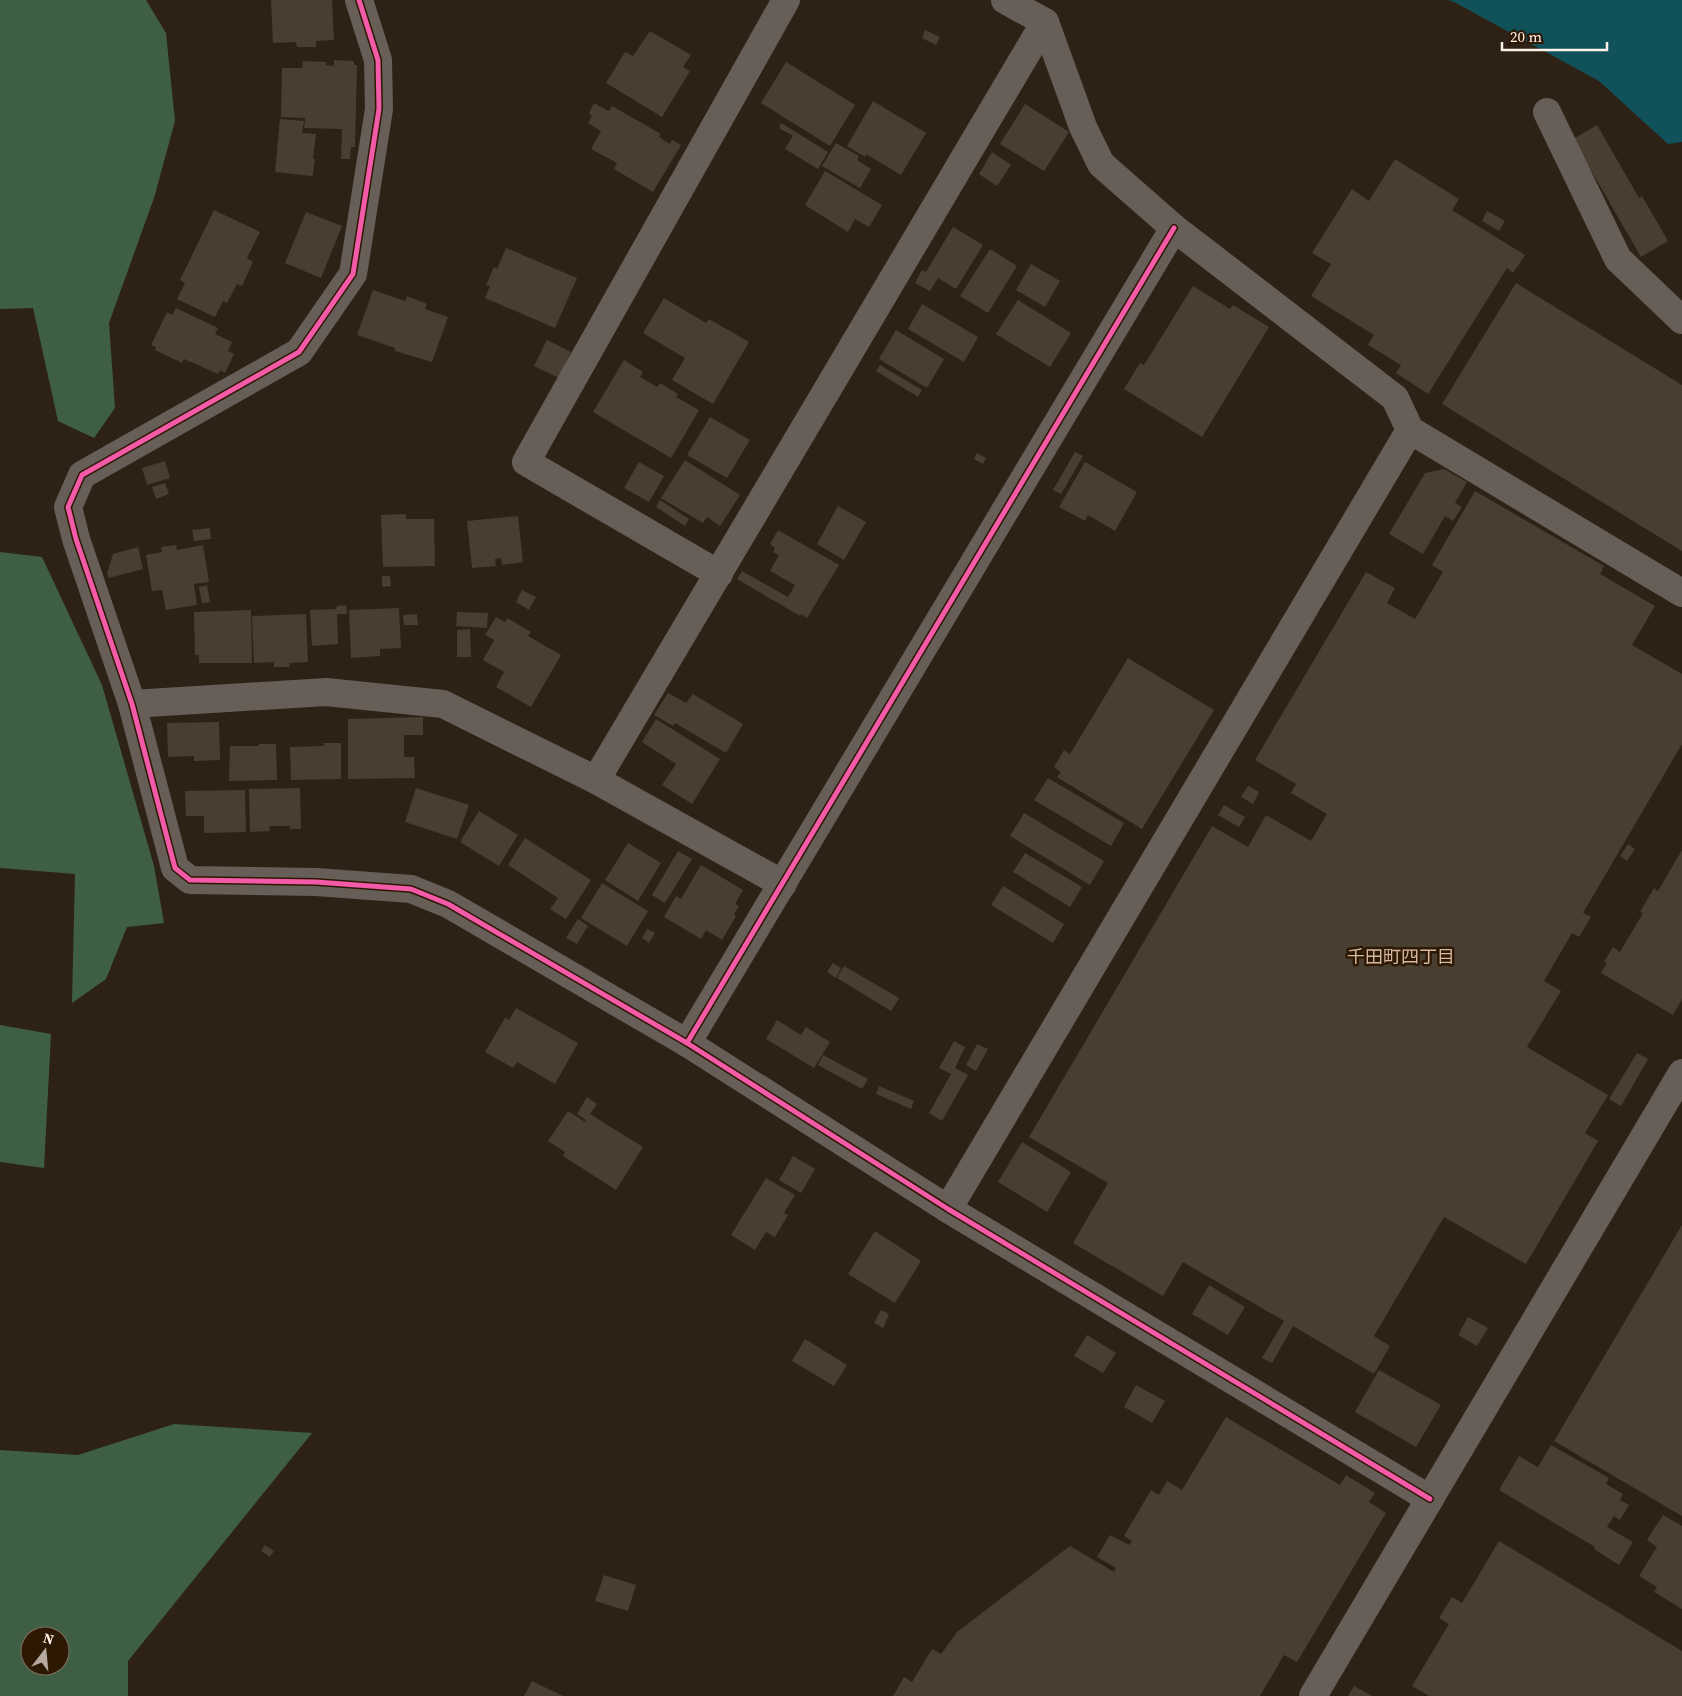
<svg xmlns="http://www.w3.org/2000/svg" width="1682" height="1696" font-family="'Source Serif 4','Noto Sans JP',serif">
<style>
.forest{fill:#3e5f43;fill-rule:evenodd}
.water{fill:#11525a}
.building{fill:#493e32}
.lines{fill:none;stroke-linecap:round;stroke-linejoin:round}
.minor{stroke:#675e58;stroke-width:28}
.tertiary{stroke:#675e58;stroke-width:28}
.cycleway-casing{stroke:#2d1804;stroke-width:8}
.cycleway{stroke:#f35aa7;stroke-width:5}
.labels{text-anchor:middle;stroke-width:5;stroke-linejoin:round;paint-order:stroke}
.neighbourhood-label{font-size:18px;fill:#d6b8a0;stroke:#2d1804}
</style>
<rect width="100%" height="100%" fill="#2e2217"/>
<!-- forest -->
<g class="forest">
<polygon points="0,0 146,0 166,33 175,121 154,198 109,323 115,408 94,438 58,421 33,308 0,309"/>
<polygon points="0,552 42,557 102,685 154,866 164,923 127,927 106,979 72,1003 75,874 0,868"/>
<polygon points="0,1025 51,1034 44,1168 0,1162"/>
<path d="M174 1424 312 1433 128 1661V1696H0V1450L78 1455ZM30 1636H60V1666H30Z"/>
</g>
<!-- water -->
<polygon class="water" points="1448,0 1682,0 1682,142 1668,144 1599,81 1456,3"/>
<!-- building -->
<g class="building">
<polygon points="271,0 332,0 334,40 316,41 316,47 297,47 296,42 273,43"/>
<polygon points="925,30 940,37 936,45 922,38"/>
<polygon points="650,31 691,55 683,67 690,71 662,117 606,83 625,52 633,56"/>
<polygon points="334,60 354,61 354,65 357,65 355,147 351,147 350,159 341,159 342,129 304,128 305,118 281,117 282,68 302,68 303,61 326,62 326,65 334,66"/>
<polygon points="786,62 855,105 830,146 761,103"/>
<polygon points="873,101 926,133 901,175 866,154 865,157 847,146"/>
<polygon points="594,103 609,111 612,106 661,134 659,137 670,144 672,140 681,145 653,192 614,169 617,163 591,149 601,131 588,123 592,116 589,113"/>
<polygon points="1025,104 1069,132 1044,171 1000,144"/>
<polygon points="280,119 304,121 302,133 316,134 313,159 315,159 313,175 311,176 275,172"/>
<polygon points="781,123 828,152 818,169 785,149 793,136 779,128"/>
<polygon points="1597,125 1639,198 1642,196 1668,241 1641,257 1573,139"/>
<polygon points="836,143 859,156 857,160 871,169 860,188 822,166"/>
<polygon points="992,152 1011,165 997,186 979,174"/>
<polygon points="1395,159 1459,199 1452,210 1525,255 1513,273 1507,268 1428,394 1396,373 1401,365 1368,345 1374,335 1311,296 1331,264 1312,253 1352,189 1369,201"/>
<polygon points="825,171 882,205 869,227 855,219 848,232 805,205"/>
<polygon points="214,210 260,232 247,258 253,262 242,286 237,284 227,303 223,301 215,317 177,299 185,283 180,280"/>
<polygon points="1487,211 1505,221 1499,231 1482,221"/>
<polygon points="306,212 342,226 321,278 285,263"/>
<polygon points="953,227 983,245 956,289 938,278 930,291 915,283 922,270 926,272"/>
<polygon points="506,248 577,278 555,328 485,298 490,286 486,285 494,267 497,269"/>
<polygon points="990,249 1017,266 988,313 960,296"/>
<polygon points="1031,264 1060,281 1045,307 1016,290"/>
<polygon points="1516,283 1682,385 1682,551 1442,404"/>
<polygon points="1193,286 1230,309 1233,305 1269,327 1202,437 1124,389 1140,363 1144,365"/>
<polygon points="373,290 405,301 407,296 427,304 425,309 448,317 432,362 395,351 395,348 357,335"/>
<polygon points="664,298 706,323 709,319 749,342 713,404 672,380 685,358 643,333"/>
<polygon points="1018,300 1071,333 1050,367 996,334"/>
<polygon points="922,304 978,337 964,362 908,329"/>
<polygon points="176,308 218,328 215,334 232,342 228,351 234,354 225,373 220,370 218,374 184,359 182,363 155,350 156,347 151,345 167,312 172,315"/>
<polygon points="896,330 944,359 927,388 879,359"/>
<polygon points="547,340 571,352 559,378 534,366"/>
<polygon points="624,360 643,372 640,377 657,387 660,383 678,394 676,397 699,410 671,458 593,412"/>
<polygon points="880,365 922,390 918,397 876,371"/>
<polygon points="710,417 750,440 727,478 687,455"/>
<polygon points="1075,452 1083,456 1061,494 1053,490"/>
<polygon points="977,453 986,458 983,464 974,459"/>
<polygon points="685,460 740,495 720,526 707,517 703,523 661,498"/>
<polygon points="165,461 170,478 147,485 142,468"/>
<polygon points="639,462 664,476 649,502 624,488"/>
<polygon points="1085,462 1137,492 1115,531 1088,515 1085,521 1059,507"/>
<polygon points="1444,469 1467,482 1455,503 1462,507 1453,521 1445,516 1423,554 1389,534 1425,473"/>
<polygon points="165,483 169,494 156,499 152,487"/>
<polygon points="1475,491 1604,566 1600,574 1655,606 1632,645 1682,674 1682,744 1583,913 1591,917 1579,937 1572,933 1544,981 1561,991 1527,1047 1608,1095 1585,1133 1598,1141 1526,1264 1444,1217 1374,1336 1390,1346 1374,1374 1293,1326 1272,1363 1262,1358 1284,1321 1183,1262 1163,1296 1073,1243 1108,1183 1029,1137 1212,826 1248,847 1266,815 1311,841 1327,814 1291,793 1296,784 1255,760 1366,572 1395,588 1387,603 1415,619 1443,572 1432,565"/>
<polygon points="660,500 689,519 685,526 656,507"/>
<polygon points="838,506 866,522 844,560 817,544"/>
<polygon points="406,514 406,519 434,519 435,566 383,567 381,515"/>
<polygon points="518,516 523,562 502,565 501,558 495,559 496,566 472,568 467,521"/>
<polygon points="210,528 211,539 194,541 192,530"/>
<polygon points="778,530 839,565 807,618 801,614 800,616 737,579 742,571 788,597 795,585 770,571 779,555 773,552 775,548 770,544"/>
<polygon points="176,545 177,550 203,545 209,582 194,584 197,605 166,610 162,590 152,591 146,555 162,552 161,547"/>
<polygon points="138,547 143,569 109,578 107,573 113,554"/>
<polygon points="382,576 390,576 391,586 382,587"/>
<polygon points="207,585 210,602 202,603 199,587"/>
<polygon points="522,590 536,597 529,610 516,602"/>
<polygon points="346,605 347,614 337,614 338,644 312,646 310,610 336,609 337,606"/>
<polygon points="399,608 401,648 380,649 380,656 351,658 349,610"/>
<polygon points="251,610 252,663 199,663 199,655 195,655 194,612"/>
<polygon points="457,612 488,613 487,628 456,626"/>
<polygon points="306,614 308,662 289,663 290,667 274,667 274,662 254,663 252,616"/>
<polygon points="417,614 418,625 404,625 403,615"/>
<polygon points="496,617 505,622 507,618 531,632 528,636 561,655 531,707 496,687 504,672 483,660 494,640 485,635"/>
<polygon points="470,629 471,657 457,657 457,630"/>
<polygon points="1128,658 1214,710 1142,829 1057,777 1061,772 1054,767 1064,750 1070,754"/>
<polygon points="668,693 686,703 693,694 743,724 726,753 675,723 673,726 654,715"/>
<polygon points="423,717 423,735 404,735 404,757 414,757 415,778 348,779 348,719"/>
<polygon points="656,719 720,759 692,804 662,785 676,764 642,742"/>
<polygon points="219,722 220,760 194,761 194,756 168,757 167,723"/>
<polygon points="323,743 341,743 341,779 291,780 290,747 324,746"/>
<polygon points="259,744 276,744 277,780 229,781 230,746 259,746"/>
<polygon points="1048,778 1124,823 1111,846 1034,800"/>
<polygon points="1248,786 1259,792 1253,804 1241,797"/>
<polygon points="300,788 301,829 290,829 290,826 269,826 270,831 250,832 249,789"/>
<polygon points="416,788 469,805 457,839 405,822"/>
<polygon points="245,790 246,832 204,833 204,816 186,816 185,791"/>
<polygon points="1224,805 1245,817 1239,827 1218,815"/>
<polygon points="479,811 518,835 499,866 460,842"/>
<polygon points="1024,813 1104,861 1090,885 1010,836"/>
<polygon points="525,838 591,880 566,919 550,909 558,898 508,865"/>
<polygon points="628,843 661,863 638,901 605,880"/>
<polygon points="1628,844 1635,849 1627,861 1620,856"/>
<polygon points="1682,850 1682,999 1673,1015 1601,973 1607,963 1604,962 1613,947 1620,952 1643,913 1640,912 1654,888 1658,891"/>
<polygon points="678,851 692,859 665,903 652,895"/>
<polygon points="1025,853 1082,887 1070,907 1013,872"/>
<polygon points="701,865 743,890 735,904 739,906 734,914 736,916 722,940 706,930 701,939 664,917 676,896 681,899"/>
<polygon points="602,883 648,911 627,946 581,918"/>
<polygon points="1003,886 1064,924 1053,943 991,905"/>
<polygon points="578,919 588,926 577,944 566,938"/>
<polygon points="647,929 655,933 649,943 642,938"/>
<polygon points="833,963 841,968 836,978 827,972"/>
<polygon points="844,966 899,998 891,1011 837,978"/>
<polygon points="516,1008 578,1043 555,1084 517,1062 513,1068 485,1052 505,1018 509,1020"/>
<polygon points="777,1020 801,1035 806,1027 830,1042 814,1068 766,1039"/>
<polygon points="954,1041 965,1047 955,1068 968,1075 942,1121 929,1113 951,1074 939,1068"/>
<polygon points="977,1044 988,1049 976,1071 966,1065"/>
<polygon points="1637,1053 1648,1059 1621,1106 1609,1099"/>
<polygon points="823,1055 868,1079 862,1089 818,1065"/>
<polygon points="879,1086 914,1101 911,1109 876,1094"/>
<polygon points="587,1097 597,1104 590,1114 643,1147 616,1190 563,1156 565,1152 548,1141 568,1111 585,1122 586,1120 577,1114"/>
<polygon points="1022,1142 1071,1172 1047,1212 998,1182"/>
<polygon points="793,1156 815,1169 801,1193 779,1180"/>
<polygon points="766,1178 795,1195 784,1213 788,1215 775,1237 766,1232 755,1250 731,1235"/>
<polygon points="1682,1225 1682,1516 1554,1441"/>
<polygon points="875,1231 921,1261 895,1303 848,1274"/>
<polygon points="1209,1285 1245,1307 1228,1335 1192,1314"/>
<polygon points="881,1310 889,1314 883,1328 874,1323"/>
<polygon points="1468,1317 1488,1328 1477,1346 1458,1335"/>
<polygon points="1087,1335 1116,1353 1103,1373 1074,1356"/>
<polygon points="805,1339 847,1365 834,1386 792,1361"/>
<polygon points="1379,1370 1441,1405 1416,1447 1355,1412"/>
<polygon points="1136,1385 1165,1401 1152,1423 1124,1407"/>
<polygon points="1226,1417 1340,1485 1346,1475 1375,1493 1369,1502 1386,1513 1297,1662 1284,1655 1260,1696 893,1696 904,1677 912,1682 932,1649 941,1654 957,1632 1070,1546 1114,1572 1116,1568 1097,1557 1110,1535 1129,1545 1132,1541 1124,1536 1151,1490 1159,1495 1167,1481 1182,1490"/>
<polygon points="1551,1445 1609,1478 1606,1484 1623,1494 1620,1500 1629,1505 1620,1520 1614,1516 1607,1527 1633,1542 1619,1565 1594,1549 1595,1547 1499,1490 1519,1456 1538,1467"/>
<polygon points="1663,1515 1682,1526 1682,1609 1654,1592 1657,1587 1639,1576 1657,1547 1647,1540"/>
<polygon points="1499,1541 1682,1651 1682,1696 1429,1696 1412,1686 1449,1624 1439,1618 1452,1597 1462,1603"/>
<polygon points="265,1545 274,1551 270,1557 261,1551"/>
<polygon points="604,1575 636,1585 628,1611 595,1601"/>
<polygon points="532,1681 563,1696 524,1696"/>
<polygon points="1354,1686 1372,1696 1348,1696"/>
</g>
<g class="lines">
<!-- minor -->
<g class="minor">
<polyline points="359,0 378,60 379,109 353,274 299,352 82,475 68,507 76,539 132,704 175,868 190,880 316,882 411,889 448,904 687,1043 948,1209 1430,1499"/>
<polyline points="1005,0 1045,22 1083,127 1101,164 1174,228 1395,398 1410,430 1682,593"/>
<polyline points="1547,112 1618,259 1682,320"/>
<polyline points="719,574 526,462 786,0"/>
<polyline points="132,704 326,692 443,704 596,780 783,884"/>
<polyline points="596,780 1045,22"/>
<polyline points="687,1043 1174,228"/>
<polyline points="948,1209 1410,430"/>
</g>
<!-- tertiary -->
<polyline class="tertiary" points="1313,1696 1682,1073"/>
<defs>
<g id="cycleway">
<polyline points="359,0 378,60 379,109 353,274 299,352 82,475 68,507 76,539 132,704 175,868 190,880 316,882 411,889 448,904 687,1043 948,1209 1430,1499"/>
<polyline points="687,1043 1174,228"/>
</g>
</defs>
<!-- cycleway casing -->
<use href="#cycleway" class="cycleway-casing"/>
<!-- cycleway -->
<use href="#cycleway" class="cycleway"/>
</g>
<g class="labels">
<!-- neighbourhood labels -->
<g class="neighbourhood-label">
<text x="1401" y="963">千田町四丁目</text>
</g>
</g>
<!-- north arrow -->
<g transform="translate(45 1651) rotate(16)"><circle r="24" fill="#2d1804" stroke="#816f5f"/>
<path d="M0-4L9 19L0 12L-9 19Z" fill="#b6a99f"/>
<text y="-8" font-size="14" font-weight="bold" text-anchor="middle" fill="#fff2e8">N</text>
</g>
<!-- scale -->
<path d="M1502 42v8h105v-8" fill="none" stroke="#fff2e8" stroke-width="2.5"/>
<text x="1510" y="42" font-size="15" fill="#fff2e8" stroke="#2d1804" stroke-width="4" paint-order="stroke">20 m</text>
</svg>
